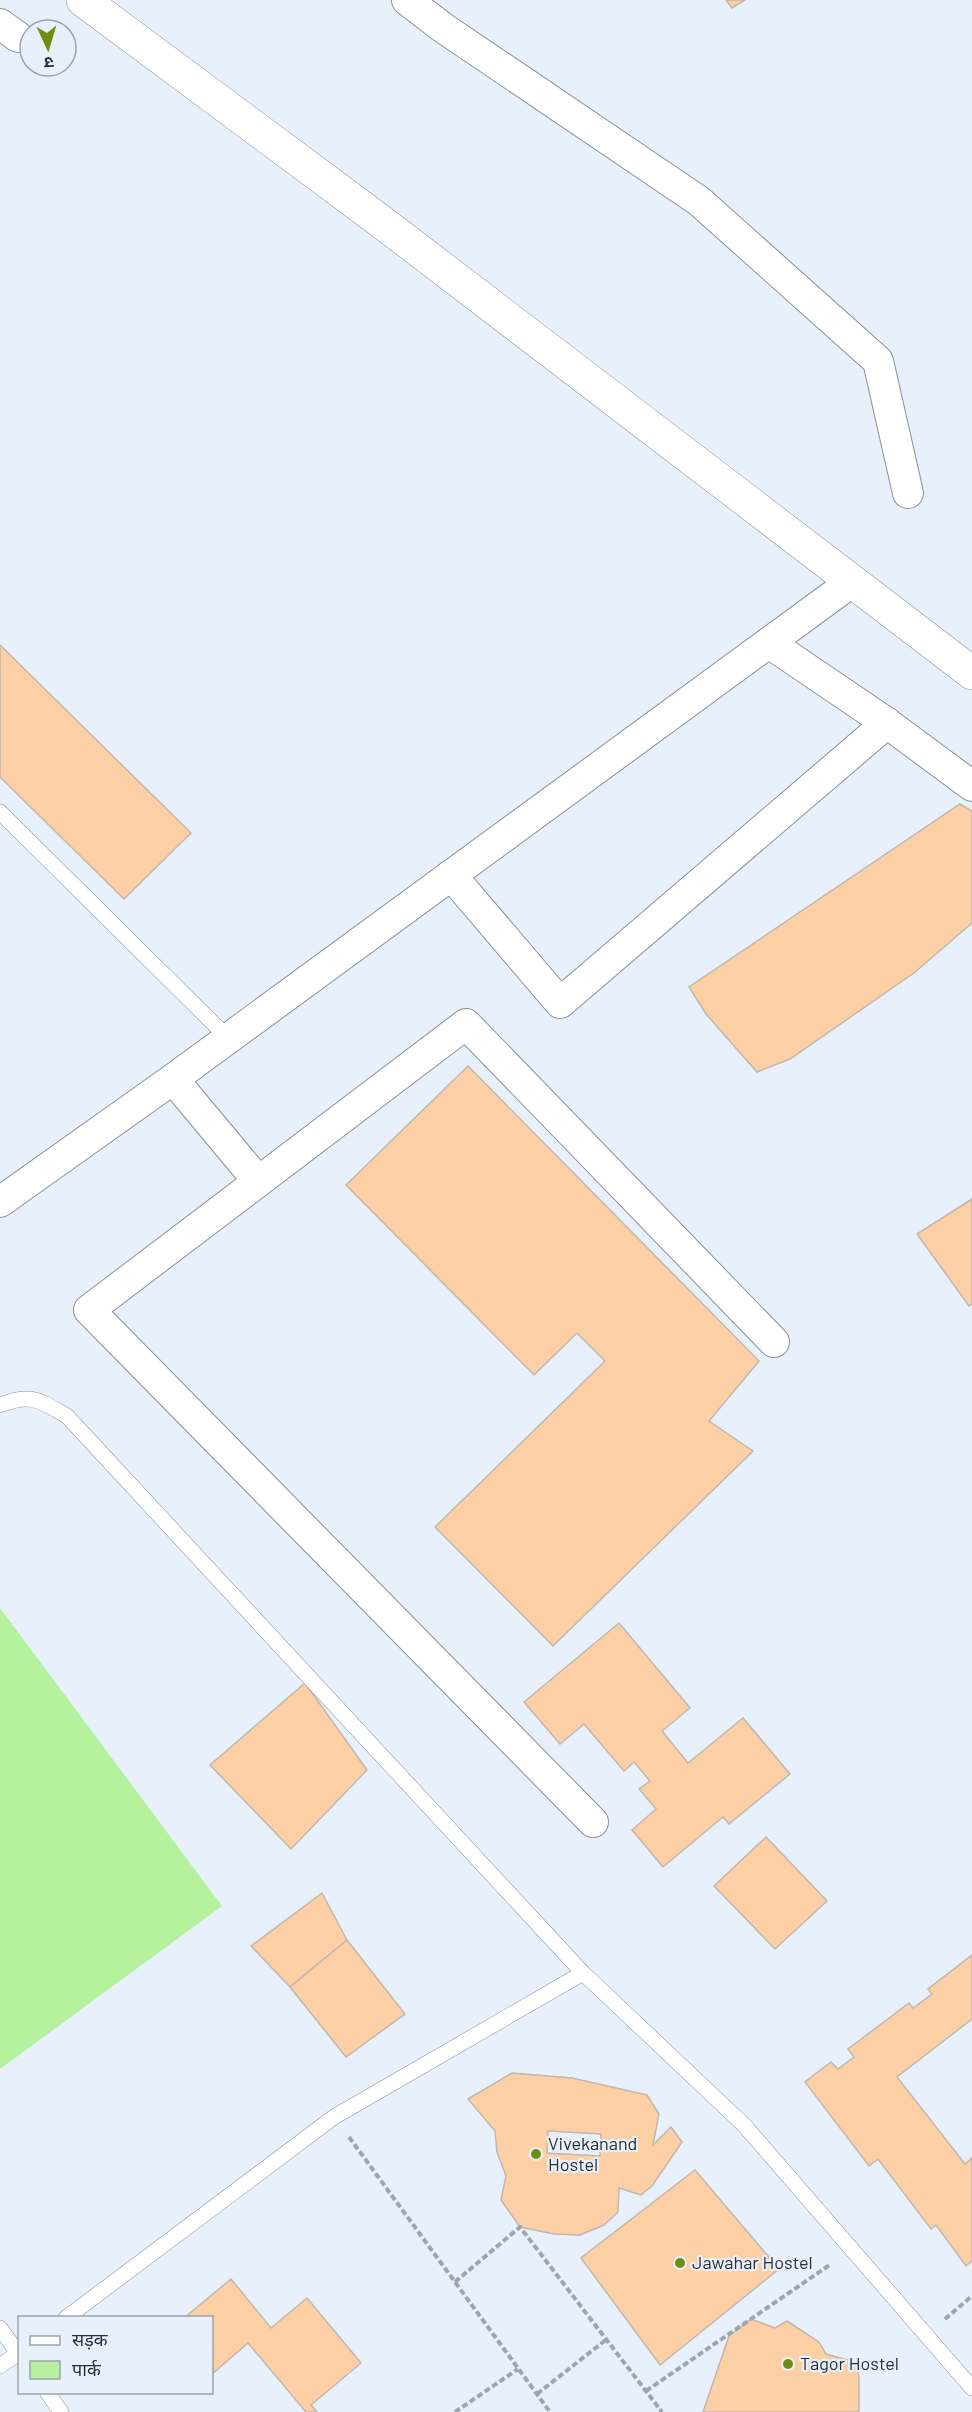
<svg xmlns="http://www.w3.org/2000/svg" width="972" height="2412" font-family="Barlow,'Noto Sans Devanagari',sans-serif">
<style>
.green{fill:#b6f19e}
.building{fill:#fdcfa4;stroke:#c1b7af;stroke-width:1.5;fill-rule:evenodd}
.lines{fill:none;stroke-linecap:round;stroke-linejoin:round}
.lane-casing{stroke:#89919a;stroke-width:16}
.street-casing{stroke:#89919a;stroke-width:32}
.secondary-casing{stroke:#89919a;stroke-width:34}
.path{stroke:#9ea5ad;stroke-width:4;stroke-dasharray:6 3;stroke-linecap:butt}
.lane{stroke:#fff;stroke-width:15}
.street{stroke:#fff;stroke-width:30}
.secondary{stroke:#fff;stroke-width:33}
.poi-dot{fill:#6e8e12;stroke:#e8f1fb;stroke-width:2}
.labels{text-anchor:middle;stroke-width:4.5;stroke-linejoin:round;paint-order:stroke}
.poi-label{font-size:18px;fill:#2a2e31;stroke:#e8f1fb;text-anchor:start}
</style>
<rect width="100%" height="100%" fill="#e8f1fb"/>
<!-- green -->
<polygon class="green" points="0,1608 222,1906 0,2069"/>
<!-- building -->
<g class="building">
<polygon points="726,0 745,0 732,8"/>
<polygon points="0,645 191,833 124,899 0,777"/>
<polygon points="960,804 972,811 972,923 914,973 790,1059 757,1072 706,1014 689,987"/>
<polygon points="468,1066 759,1361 709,1421 753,1451 553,1646 435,1527 605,1361 577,1333 534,1375 346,1185"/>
<polygon points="972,1199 972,1304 969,1306 917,1234"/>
<polygon points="619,1623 690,1708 662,1731 688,1763 743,1718 790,1774 729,1824 723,1817 663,1867 632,1830 656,1809 639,1789 650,1781 634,1762 624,1771 584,1724 560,1744 524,1702"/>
<polygon points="305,1683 367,1770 291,1849 210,1765"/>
<polygon points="766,1837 827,1901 775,1949 714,1886"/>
<polygon points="322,1893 347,1940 290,1987 251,1946"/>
<polygon points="347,1940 405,2014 346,2057 290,1987"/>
<polygon points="972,1955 972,2019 897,2077 965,2164 972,2158 972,2261 966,2266 936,2225 931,2229 878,2159 869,2166 805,2082 831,2062 838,2069 854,2057 848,2049 909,2003 913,2008 932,1994 928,1989"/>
<path d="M512 2073 572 2078 647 2095 659 2114 653 2145 671 2127 682 2142 652 2186 641 2195 619 2188 618 2212 604 2225 580 2235 554 2234 520 2227 501 2200 506 2176 497 2152 495 2131 468 2099ZM548 2131 601 2134 600 2156 547 2153Z"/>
<polygon points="695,2170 779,2269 660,2365 581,2258"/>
<polygon points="231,2279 271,2328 307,2298 361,2363 311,2405 317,2412 306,2412 248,2343 212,2374 212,2318 184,2318"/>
<polygon points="751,2319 775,2328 787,2321 819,2342 826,2354 856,2362 859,2377 859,2412 703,2412 729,2336"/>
</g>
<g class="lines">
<defs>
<g id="lane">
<polyline points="0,812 228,1038"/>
<path d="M0 1405C32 1393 39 1400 67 1416L583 1973 744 2125 972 2388"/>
<polyline points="66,2318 334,2117 583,1973"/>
<polyline points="0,2328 20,2356"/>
<polyline points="0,2366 20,2352"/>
<polyline points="47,2392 61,2412"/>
</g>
<g id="street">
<polyline points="407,0 442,27 699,201 878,361 908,493"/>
<polyline points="0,24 18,37"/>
<polyline points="769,643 887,723 972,786"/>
<polyline points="451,875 560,1003 887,723"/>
<polyline points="173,1079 258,1181"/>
<polyline points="0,1202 173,1079 853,581"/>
<polyline points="593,1822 89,1310 466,1024 774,1342"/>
</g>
<polyline id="secondary" points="83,0 379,220 972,673"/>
</defs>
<!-- lane casing -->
<use href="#lane" class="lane-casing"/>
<!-- street casing -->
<use href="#street" class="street-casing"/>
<!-- secondary casing -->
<use href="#secondary" class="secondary-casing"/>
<!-- path -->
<g class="path">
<polyline points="349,2137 550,2412"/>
<polyline points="455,2282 520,2227 662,2412"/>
<polyline points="945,2319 972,2296"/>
<polyline points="646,2391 831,2264"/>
<polyline points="537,2394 607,2339"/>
<polyline points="455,2412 518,2369"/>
</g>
<!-- lane -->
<use href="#lane" class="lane"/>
<!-- street -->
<use href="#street" class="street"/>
<!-- secondary -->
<use href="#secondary" class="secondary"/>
</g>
<!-- markers -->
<g class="poi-dot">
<circle cx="536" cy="2154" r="6"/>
<circle cx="680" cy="2263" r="6"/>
<circle cx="788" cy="2364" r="6"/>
</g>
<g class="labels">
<!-- poi labels -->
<g class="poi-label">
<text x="548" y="2150">Vivekanand<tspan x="548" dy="21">Hostel</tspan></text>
<text x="692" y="2269">Jawahar Hostel</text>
<text x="800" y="2370">Tagor Hostel</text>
</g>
</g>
<!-- legend -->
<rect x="18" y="2316" width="195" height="78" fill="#e8f1fb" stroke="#9ca3aa" stroke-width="1.5"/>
<rect x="30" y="2336" width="30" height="9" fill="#ffffff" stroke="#9ca3aa" stroke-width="1.5"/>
<text x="72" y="2346" font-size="18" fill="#2a2e31">सड़क</text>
<rect x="30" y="2361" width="30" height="18" fill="#b6f19e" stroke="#9ca3aa" stroke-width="1.5"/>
<text x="72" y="2376" font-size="18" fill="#2a2e31">पार्क</text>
<!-- north arrow -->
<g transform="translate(48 48) rotate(176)"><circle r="28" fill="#e8f1fb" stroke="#9ca3aa" stroke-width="1.5"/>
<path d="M0-4.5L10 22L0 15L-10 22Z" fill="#6e8e12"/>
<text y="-9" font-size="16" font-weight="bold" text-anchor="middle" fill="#2a2e31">उ</text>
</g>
</svg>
